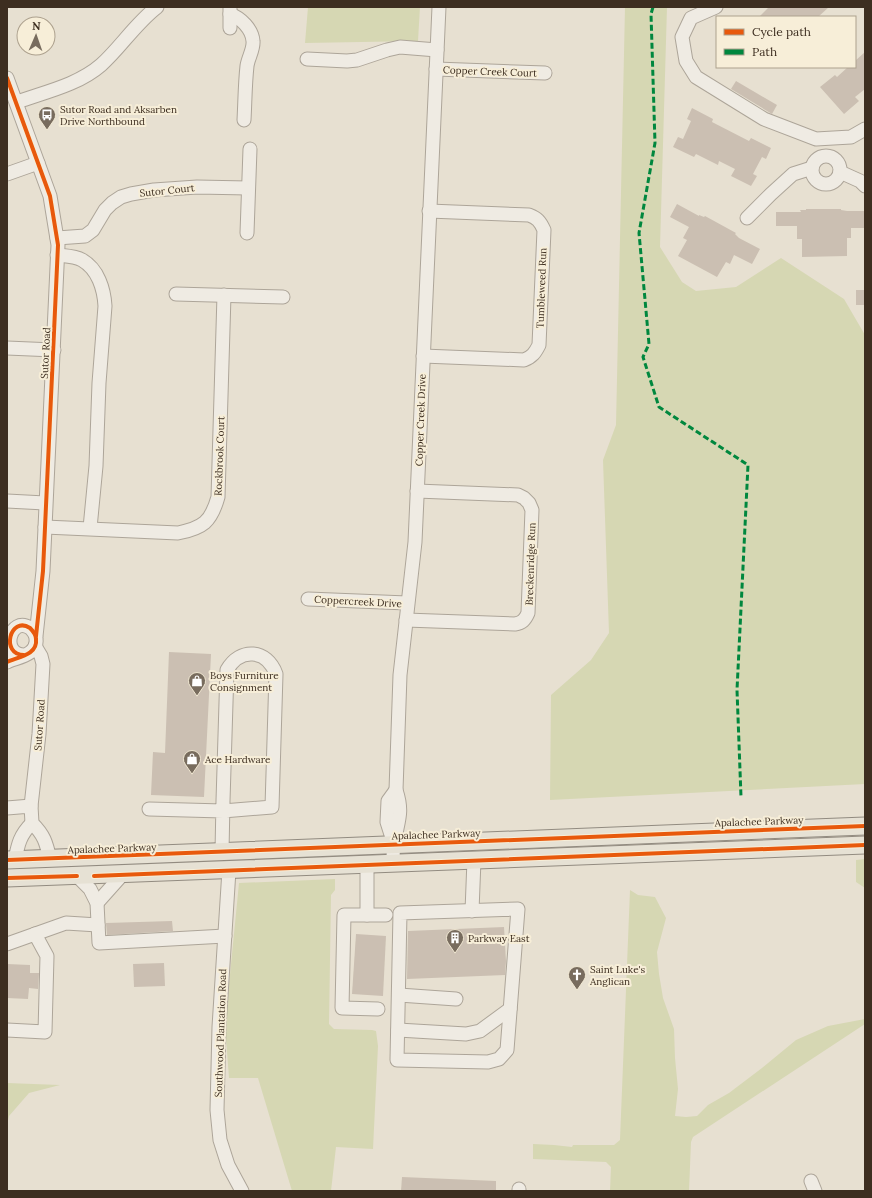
<svg xmlns="http://www.w3.org/2000/svg" width="872" height="1198" font-family="Lora,serif">
<style>
.green{fill:#d6d7b3}
.building{fill:#cbbfb2}
.lines{fill:none;stroke-linecap:round;stroke-linejoin:round}
.minor-casing{stroke:#ada599;stroke-width:15}
.major-casing{stroke:#928b80;stroke-width:19}
.minor{stroke:#efebe3;stroke-width:13}
.major{stroke:#e6e1d4;stroke-width:17}
.quiet{stroke:#00873e;stroke-width:3;stroke-dasharray:6 3;stroke-linecap:butt}
.cycleway-casing{stroke:#f7eed8;stroke-width:6}
.cycleway{stroke:#e8590c;stroke-width:4}
.labels{text-anchor:middle;stroke-width:4;stroke-linejoin:round;paint-order:stroke}
.street-label{font-size:10px;fill:#3d2e20;stroke:#f7eed8}
.poi-label{font-size:10px;fill:#3d2e20;stroke:#f7eed8;text-anchor:start}
</style>
<rect width="100%" height="100%" fill="#e7e0d1"/>
<!-- green -->
<g class="green">
<polygon points="308,7 420,7 418,41 305,43"/>
<polygon points="625,7 667,7 660,247 682,282 696,291 736,287 781,258 844,299 865,335 865,784 550,800 551,695 591,660 609,633 603,460 616,425"/>
<polygon points="865,859 865,888 856,882 856,860"/>
<polygon points="335,879 335,890 331,895 329,1024 334,1029 372,1030 376,1031 378,1046 373,1149 336,1147 331,1191 292,1191 258,1078 229,1078 225,1025 239,883"/>
<polygon points="630,890 638,895 655,897 666,918 657,952 659,974 663,998 674,1029 675,1058 678,1089 675,1116 686,1117 697,1116 708,1105 729,1093 762,1068 796,1040 828,1026 865,1019 865,1024 693,1137 691,1142 689,1191 610,1191 611,1167 606,1162 533,1159 533,1144 554,1145 572,1147 573,1145 614,1145 620,1140"/>
<polygon points="7,1083 60,1085 29,1093 9,1116 7,1125"/>
</g>
<!-- building -->
<g class="building">
<polygon points="769,7 829,7 818,17 759,17"/>
<polygon points="865,52 865,89 855,97 859,101 844,114 820,87 835,75 837,77 848,67 855,67 855,61"/>
<polygon points="736,81 777,105 772,114 731,89"/>
<polygon points="692,108 713,119 712,122 749,141 751,138 771,148 766,159 762,157 753,174 757,176 751,186 731,176 735,169 719,161 718,165 696,154 694,157 673,147 678,137 683,139 691,121 687,119"/>
<polygon points="677,204 699,216 699,215 704,217 705,216 736,233 735,234 739,238 760,249 752,264 734,255 730,264 726,262 717,277 678,256 687,240 683,238 689,227 670,217"/>
<polygon points="806,209 841,209 841,210 847,211 865,211 865,228 851,228 851,238 847,238 847,256 802,257 802,239 797,239 797,226 776,226 776,212 801,212 800,210 806,210"/>
<rect x="856" y="290" width="9" height="15"/>
<polygon points="169,652 211,654 204,797 151,795 153,752 165,753"/>
<polygon points="172,921 173,931 107,935 106,923"/>
<polygon points="504,927 506,961 505,975 407,979 408,931"/>
<polygon points="356,934 386,936 383,996 352,994"/>
<polygon points="164,963 165,986 134,987 133,964"/>
<polygon points="7,964 30,965 30,973 39,973 38,989 29,988 28,999 7,998"/>
<polygon points="402,1177 496,1181 496,1191 401,1191"/>
</g>
<g class="lines">
<defs>
<g id="minor">
<polyline points="716,7 691,18 682,37 686,61 696,77 764,119 816,139 851,137 865,129"/>
<path d="M230 14C241 18 252 29 253 41 254 49 248 58 247 66 245 84 245 102 244 120"/>
<polyline points="230,28 230,7"/>
<polyline points="307,59 347,61 357,60 387,50 400,47 437,50"/>
<polyline points="436,69 545,73"/>
<polyline points="7,78 50,196 58,245 43,571 36,636"/>
<path d="M17 102C45 92 78 85 101 65 121 47 135 24 157 7"/>
<circle cx="826" cy="170" r="14"/>
<polyline points="840,172 860,181 865,186"/>
<polyline points="7,174 38,163"/>
<polyline points="747,218 771,194 793,174 812,168"/>
<polyline points="247,233 250,149"/>
<polyline points="57,238 85,236 93,230 105,210 112,203 121,197 131,194 154,190 197,187 248,188"/>
<path d="M57 255C65 256 75 256 82 260 98 269 104 289 105 306L99 383 96 466 90 528"/>
<polyline points="176,294 283,297"/>
<polyline points="7,348 54,350"/>
<path d="M423 356 524 360C532 357 535 353 539 345L544 230C540 221 537 218 529 215L429 211"/>
<polyline points="7,501 45,503"/>
<path d="M45 527 178 533C203 528 211 522 218 497L224 295"/>
<polyline points="308,599 407,603"/>
<path d="M406 620 515 624C522 623 525 620 528 613L532 510 529 503 524 498 518 495 417 491"/>
<path d="M7 662C18 657 38 655 36 639 36 634 33 631 30 628 10 615 0 655 24 655"/>
<polyline points="31,806 39,734 43,664 41,656 35,646"/>
<path d="M7 808 31 806 32 823C44 835 46 842 50 859"/>
<path d="M149 809 223 811 272 807 276 674C267 649 240 647 227 670L223 801 222 852"/>
<polyline points="394,844 387,822 388,801 396,790"/>
<path d="M15 860C18 844 20 835 32 823"/>
<path d="M393 864C393 857 393 850 394 844 397 822 404 814 396 790L400 675 415 542 439 7"/>
<polyline points="367,865 367,915"/>
<polyline points="229,870 219,1027 217,1110 220,1140 228,1165 242,1191"/>
<polyline points="77,876 90,889 97,903 99,943 225,936"/>
<polyline points="97,903 122,875"/>
<polygon points="518,909 507,1050 499,1059 488,1062 397,1060 400,913"/>
<polyline points="472,911 474,860"/>
<polyline points="7,944 66,923 98,925"/>
<polyline points="399,995 456,999"/>
<polyline points="378,1009 342,1008 344,915 386,915"/>
<polyline points="7,1030 45,1032 47,956 35,934"/>
<polyline points="398,1030 466,1034 480,1031 510,1009"/>
<polyline points="811,1181 815,1191"/>
<polyline points="519,1191 519,1189"/>
</g>
<g id="major">
<polyline points="7,860 865,826"/>
<polyline points="7,878 865,845"/>
</g>
</defs>
<!-- minor casing -->
<use href="#minor" class="minor-casing"/>
<!-- major casing -->
<use href="#major" class="major-casing"/>
<!-- minor -->
<use href="#minor" class="minor"/>
<!-- major -->
<use href="#major" class="major"/>
<!-- quiet -->
<polyline class="quiet" points="653,7 651,14 655,143 639,233 649,344 643,357 659,407 748,465 737,690 741,797"/>
<defs>
<g id="cycleway">
<polyline points="7,78 50,196 58,245 43,571 36,636"/>
<path d="M7 662C18 657 38 655 36 639 36 634 33 631 30 628 10 615 0 655 24 655"/>
<polyline points="7,860 865,826"/>
<polyline points="94,876 865,845"/>
<polyline points="7,878 77,876"/>
</g>
</defs>
<!-- cycleway casing -->
<use href="#cycleway" class="cycleway-casing"/>
<!-- cycleway -->
<use href="#cycleway" class="cycleway"/>
</g>
<!-- icons -->
<defs>
<symbol id="bus-pin" viewBox="-11 -11 22 30"><path d="M0 17L-7.5 6A9.5 9.5 0 1 1 7.5 6Z" fill="#786c5e" stroke="#f7eed8"/><path d="M-5-6H5V4H4V6H2V4H-2V6H-4V4H-5ZM-3.5-4V0h7V-4ZM-3.5 1.2v1.5H-2V1.2ZM2 1.2v1.5H3.5V1.2Z" fill="#fff"/></symbol>
<symbol id="shop-pin" viewBox="-11 -11 22 30"><path d="M0 17L-7.5 6A9.5 9.5 0 1 1 7.5 6Z" fill="#786c5e" stroke="#f7eed8"/><path d="M-5-2.5h2.3a2.7 3.5 0 0 1 5.4 0H5L5.5 6h-11ZM-1.5-2.5h3a1.5 2.3 0 0 0-3 0Z" fill="#fff"/></symbol>
<symbol id="building-pin" viewBox="-11 -11 22 30"><path d="M0 17L-7.5 6A9.5 9.5 0 1 1 7.5 6Z" fill="#786c5e" stroke="#f7eed8"/><path d="M-4-6H4V6H1V3H-1V6H-4ZM-2.5-4.3h1.7v1.8h-1.7ZM.8-4.3h1.7v1.8H.8ZM-2.5-1h1.7V.8h-1.7ZM.8-1h1.7V.8H.8Z" fill="#fff"/></symbol>
<symbol id="church-pin" viewBox="-11 -11 22 30"><path d="M0 17L-7.5 6A9.5 9.5 0 1 1 7.5 6Z" fill="#786c5e" stroke="#f7eed8"/><path d="M-1.2-6h2.4v3.5h3.3v2.4h-3.3V6h-2.4V-.1h-3.3v-2.4h3.3Z" fill="#fff"/></symbol>
</defs>
<g fill-rule="evenodd">
<use href="#bus-pin" x="37" y="105" width="20" height="27"/>
<use href="#shop-pin" x="187" y="671" width="20" height="27"/>
<use href="#shop-pin" x="182" y="749" width="20" height="27"/>
<use href="#building-pin" x="445" y="928" width="20" height="27"/>
<use href="#church-pin" x="567" y="965" width="20" height="27"/>
</g>
<g class="labels">
<!-- street labels -->
<g class="street-label">
<text transform="translate(490 71) rotate(2)" y="4">Copper Creek Court</text>
<text transform="translate(167 190) rotate(-6)" y="4">Sutor Court</text>
<text transform="translate(541 288) rotate(-88)" y="4">Tumbleweed Run</text>
<text transform="translate(45 353) rotate(-87)" y="4">Sutor Road</text>
<text transform="translate(420 420) rotate(-88)" y="4">Copper Creek Drive</text>
<text transform="translate(219 456) rotate(-88)" y="4">Rockbrook Court</text>
<text transform="translate(530 564) rotate(-88)" y="4">Breckenridge Run</text>
<text transform="translate(358 601) rotate(3)" y="4">Coppercreek Drive</text>
<text transform="translate(39 725) rotate(-86)" y="4">Sutor Road</text>
<text transform="translate(759 821) rotate(-2)" y="4">Apalachee Parkway</text>
<text transform="translate(436 834) rotate(-2)" y="4">Apalachee Parkway</text>
<text transform="translate(112 848) rotate(-2)" y="4">Apalachee Parkway</text>
<text transform="translate(220 1033) rotate(-88)" y="4">Southwood Plantation Road</text>
</g>
<!-- poi labels -->
<g class="poi-label">
<text x="60" y="113">Sutor Road and Aksarben<tspan x="60" dy="12">Drive Northbound</tspan></text>
<text x="210" y="679">Boys Furniture<tspan x="210" dy="12">Consignment</tspan></text>
<text x="205" y="763">Ace Hardware</text>
<text x="468" y="942">Parkway East</text>
<text x="590" y="973">Saint Luke's<tspan x="590" dy="12">Anglican</tspan></text>
</g>
</g>
<!-- border -->
<rect width="872" height="1198" fill="none" stroke="#3d2e20" stroke-width="16"/>
<!-- legend -->
<rect x="716" y="16" width="140" height="52" fill="#f7eed8" stroke="#ada18e"/>
<rect x="724" y="29" width="20" height="6" fill="#e8590c" stroke="#ada18e"/>
<text x="752" y="36" font-size="12" fill="#3d2e20">Cycle path</text>
<rect x="724" y="49" width="20" height="6" fill="#00873e" stroke="#ada18e"/>
<text x="752" y="56" font-size="12" fill="#3d2e20">Path</text>
<!-- north arrow -->
<g transform="translate(36 36) rotate(2)"><circle r="19" fill="#f7eed8" stroke="#ada18e"/>
<path d="M0-3L7 15L0 10L-7 15Z" fill="#786c5e"/>
<text y="-6" font-size="11" font-weight="bold" text-anchor="middle" fill="#3d2e20">N</text>
</g>
</svg>
